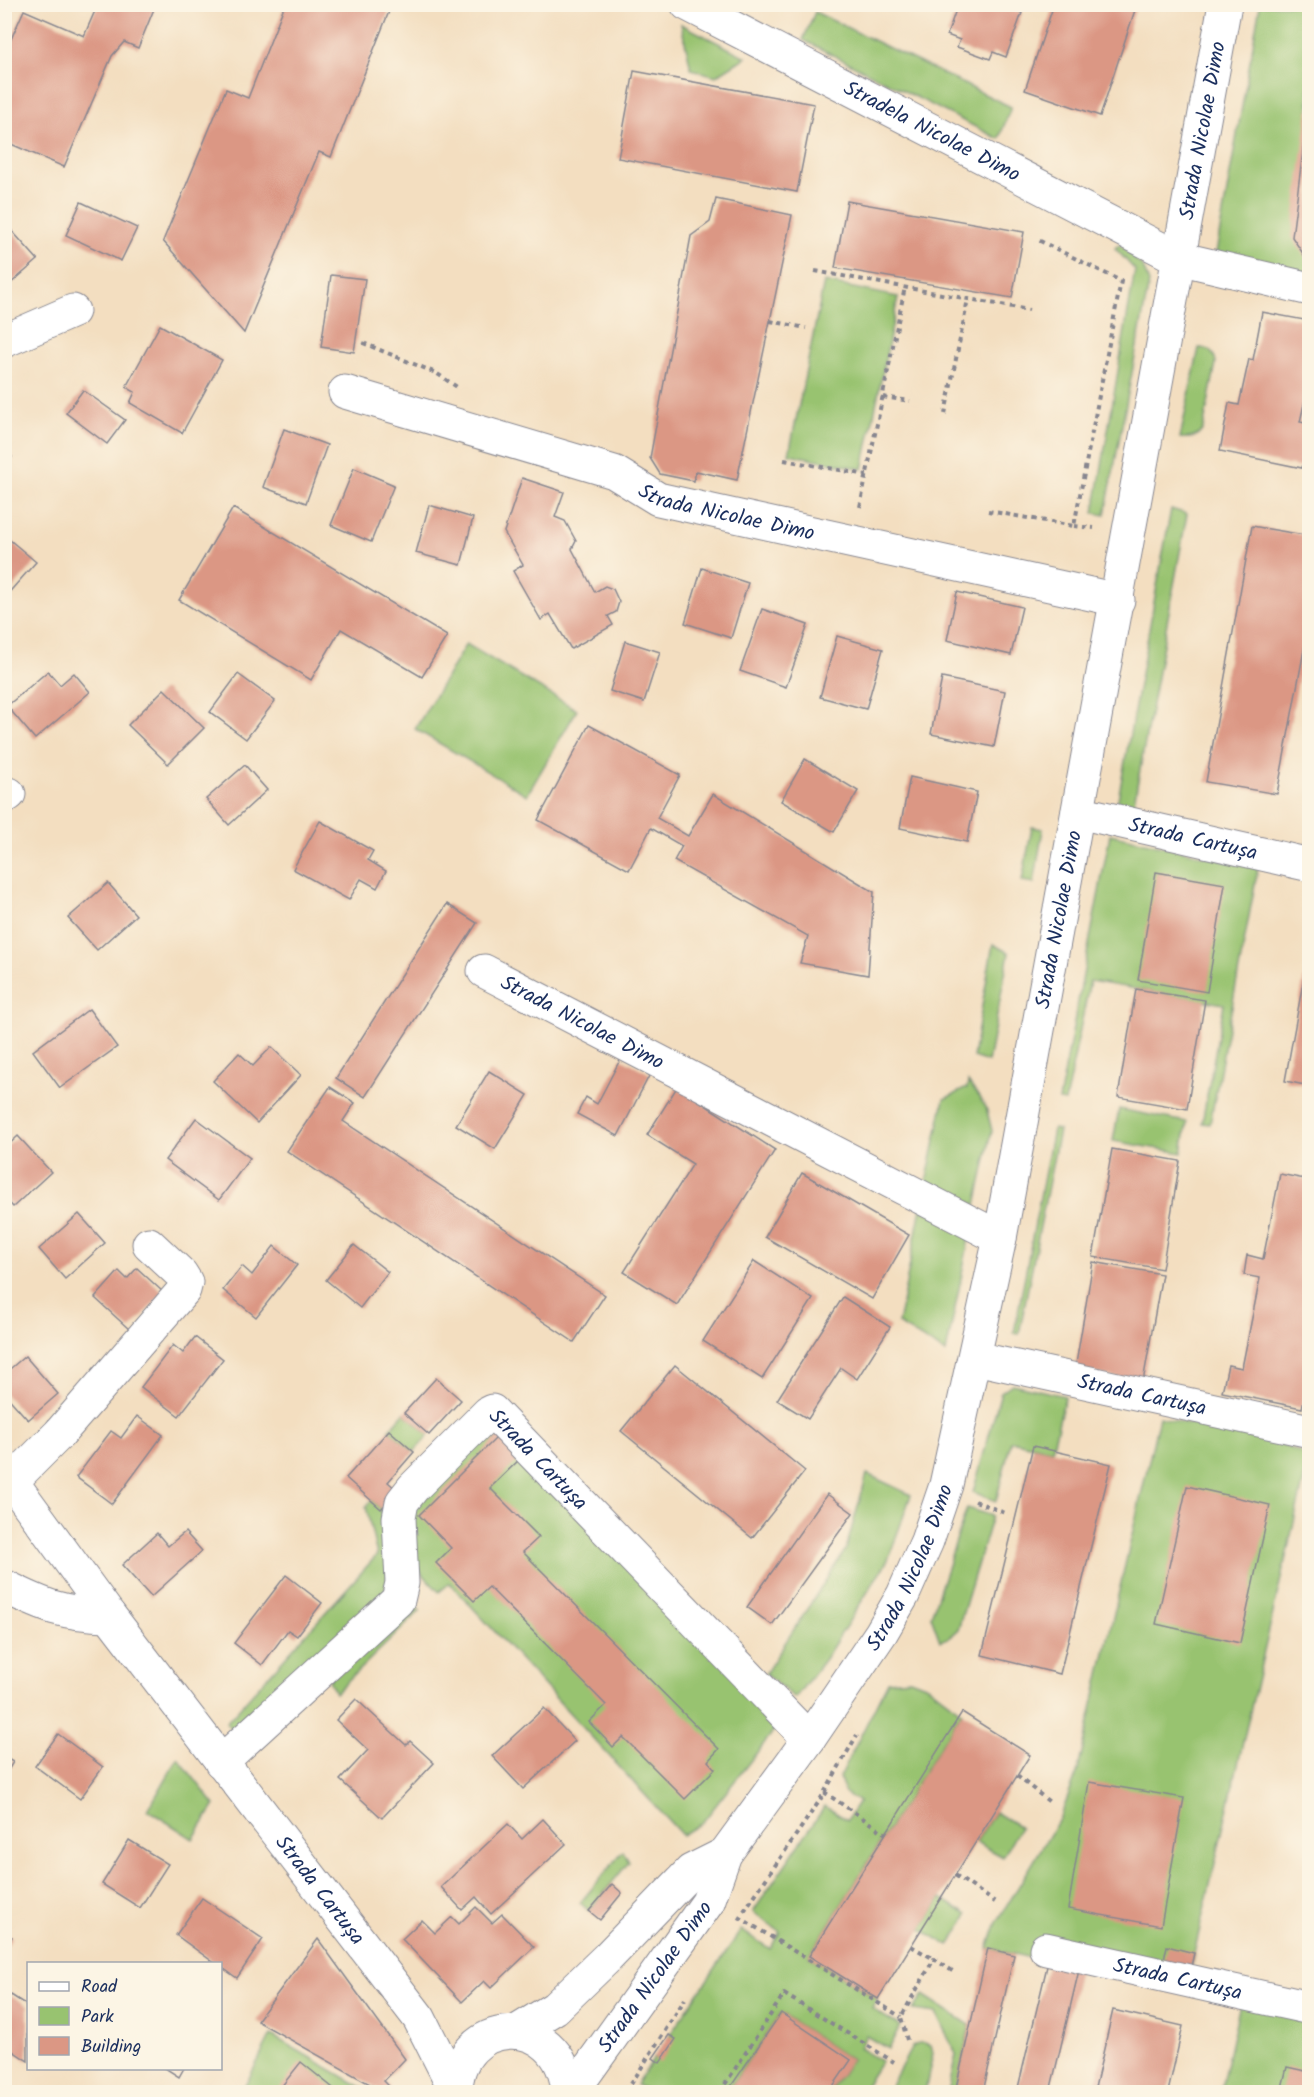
<svg xmlns="http://www.w3.org/2000/svg" width="1314" height="2097" font-family="Kalam,sans-serif">
<style>
.green{fill:#98c370;stroke:#5a7967;stroke-width:1.5}
.building{fill:#db9784}
.lines{fill:none;stroke-linecap:round;stroke-linejoin:round}
.minor-casing{stroke:#87868f;stroke-width:35}
.path{stroke:#87868f;stroke-width:4;stroke-dasharray:4.5 4.5;stroke-linecap:butt}
.minor{stroke:#fff;stroke-width:33}
.labels{text-anchor:middle;stroke-width:5;stroke-linejoin:round;paint-order:stroke}
.street-label{font-size:21px;fill:#1b2f5e;stroke:#fcf5e5}
</style>
<rect width="100%" height="100%" fill="#fcf5e5"/>
<filter id="ink" filterUnits="userSpaceOnUse"><feTurbulence type="fractalNoise" baseFrequency=".0167" numOctaves="2"/><feDisplacementMap in="SourceGraphic" scale="12" xChannelSelector="R" yChannelSelector="G"/><feConvolveMatrix kernelMatrix="1 2 1 2 8 2 1 2 1" color-interpolation-filters="sRGB"/></filter>
<filter id="wash" filterUnits="userSpaceOnUse"><feTurbulence type="fractalNoise" baseFrequency=".008" numOctaves="4" result="noise"/><feDisplacementMap in="SourceGraphic" scale="24" xChannelSelector="R" yChannelSelector="G"/><feGaussianBlur stdDeviation="1.35" result="paint"/><feColorMatrix in="noise" values="0 0 0 0 0 0 0 0 0 0 0 0 0 0 0 0 0 1.4 0 .05"/><feComposite in="paint" operator="in"/></filter>
<g filter="url(#wash)">
<rect width="100%" height="100%" fill="#f3dec0"/>
<!-- green -->
<g class="green">
<polygon points="1260,5 1309,5 1309,274 1216,253"/>
<polygon points="815,12 1011,107 999,139 803,40"/>
<polygon points="681,24 746,57 716,76 691,69"/>
<polygon points="1120,244 1143,267 1149,283 1105,515 1094,513 1135,270 1115,248"/>
<polygon points="824,282 898,297 863,469 789,454"/>
<path d="M1199 348C1208 348 1215 353 1216 363L1203 429C1197 438 1191 439 1180 438Z"/>
<polygon points="1171,509 1187,514 1132,813 1117,805"/>
<polygon points="466,644 577,710 527,795 415,729"/>
<polygon points="1032,827 1043,829 1034,883 1022,881"/>
<polygon points="1110,834 1258,868 1210,1124 1202,1123 1224,1004 1090,981 1065,1102 1059,1101"/>
<polygon points="993,944 1009,953 988,1062 973,1057"/>
<polygon points="968,1082 986,1107 992,1131 976,1205 926,1183 944,1099 967,1088"/>
<polygon points="1119,1109 1187,1122 1182,1153 1113,1141"/>
<polygon points="1053,1129 1059,1130 1019,1334 1014,1333"/>
<polygon points="921,1208 970,1234 946,1353 898,1324"/>
<polygon points="1012,1384 1065,1396 1052,1450 1011,1441 996,1501 973,1492 1001,1392"/>
<polygon points="404,1413 429,1435 414,1452 389,1430"/>
<polygon points="1159,1417 1281,1444 1301,1453 1308,1462 1190,1971 1048,1962 988,1948 997,1922 1060,1818 1078,1770"/>
<polygon points="494,1426 780,1723 702,1823 682,1835 450,1583 439,1592 419,1570 408,1537 408,1515"/>
<polygon points="867,1474 911,1495 888,1560 825,1659 795,1698 765,1674 846,1549"/>
<polygon points="371,1500 381,1509 391,1563 384,1593 233,1731 226,1723 377,1555 366,1507"/>
<polygon points="967,1508 992,1516 958,1629 948,1638 940,1641 931,1616"/>
<polygon points="412,1602 420,1611 335,1693 329,1680"/>
<polygon points="910,1679 928,1686 962,1712 809,1956 878,1999 872,2009 900,2026 888,2049 866,2036 859,2048 881,2061 861,2092 834,2092 831,2090 851,2060 781,2013 727,2092 651,2092 636,2085 741,1930 770,1949 780,1932 753,1912 825,1806 847,1820 859,1802 844,1792 840,1777 888,1681"/>
<polygon points="178,1758 215,1805 193,1839 148,1810"/>
<polygon points="995,1812 1020,1827 1003,1857 976,1842"/>
<polygon points="623,1851 629,1862 589,1911 580,1903"/>
<polygon points="941,1898 968,1915 949,1946 921,1929"/>
<polygon points="923,1995 970,2025 955,2092 948,2092 956,2054 936,2013 913,2010"/>
<polygon points="1240,2004 1309,2019 1309,2092 1220,2092"/>
<polygon points="271,2035 370,2092 242,2092"/>
<polygon points="919,2043 925,2043 931,2046 933,2053 925,2092 887,2092 912,2047"/>
</g>
<g id="blocks">
<!-- building -->
<g class="building">
<polygon points="98,4 156,4 138,48 124,42 112,56 64,167 4,141 4,55 24,10 84,36"/>
<polygon points="285,4 392,4 331,157 319,152 244,333 163,241 226,89 248,98"/>
<polygon points="958,4 999,4 1022,13 1006,57 993,52 990,59 957,47 960,40 947,35"/>
<polygon points="1054,4 1137,4 1100,116 1025,90"/>
<polygon points="634,71 814,104 797,192 618,158"/>
<polygon points="1308,110 1310,110 1310,264 1292,237"/>
<polygon points="716,199 792,215 737,480 696,471 694,481 660,474 650,458 691,236 710,222"/>
<polygon points="847,201 1024,232 1012,298 835,268"/>
<polygon points="81,202 137,228 121,261 66,235"/>
<polygon points="4,222 38,260 10,284 4,278"/>
<polygon points="331,275 365,279 354,352 321,347"/>
<polygon points="1262,312 1310,321 1310,378 1300,422 1310,424 1310,430 1302,468 1220,451 1229,403 1239,405 1249,359 1253,360"/>
<polygon points="160,325 222,360 182,433 130,403 135,392 126,387"/>
<polygon points="83,390 125,420 107,444 66,413"/>
<polygon points="284,429 327,445 306,503 263,487"/>
<polygon points="4,452 12,457 4,468"/>
<polygon points="354,468 394,485 371,542 331,525"/>
<polygon points="522,478 564,492 555,517 565,521 576,541 572,549 595,592 605,586 613,589 619,602 616,612 608,616 613,625 571,649 550,614 541,620 513,571 523,565 504,532"/>
<polygon points="429,505 473,518 461,565 416,553"/>
<polygon points="233,508 447,636 422,677 341,629 311,680 179,600"/>
<polygon points="1252,526 1310,536 1310,618 1277,794 1206,782"/>
<polygon points="4,535 36,562 4,598"/>
<polygon points="702,568 748,583 731,638 685,623"/>
<polygon points="957,592 1022,607 1011,655 947,640"/>
<polygon points="762,609 808,625 786,687 740,671"/>
<polygon points="837,636 883,649 866,709 820,697"/>
<polygon points="625,641 660,652 644,702 610,691"/>
<polygon points="48,671 60,685 74,673 90,692 35,739 7,706"/>
<polygon points="238,674 275,701 246,739 210,712"/>
<polygon points="942,678 1005,691 994,747 931,734"/>
<polygon points="164,689 204,728 168,764 128,725"/>
<polygon points="589,725 680,775 657,818 688,836 713,794 874,892 868,975 800,963 808,936 674,861 682,846 651,828 629,870 538,820"/>
<polygon points="805,759 858,791 834,832 781,801"/>
<polygon points="245,765 267,790 229,825 206,799"/>
<polygon points="910,777 977,792 967,842 900,828"/>
<polygon points="320,821 373,851 368,860 386,871 377,888 361,879 349,900 293,869"/>
<polygon points="1156,872 1225,884 1207,992 1138,980"/>
<polygon points="108,883 136,915 97,950 68,918"/>
<polygon points="447,904 477,923 365,1097 336,1078"/>
<polygon points="1308,955 1310,956 1310,1086 1285,1081"/>
<polygon points="1136,989 1205,1000 1187,1109 1118,1097"/>
<polygon points="89,1009 117,1047 60,1088 33,1051"/>
<polygon points="271,1047 301,1075 257,1123 213,1081 239,1053 253,1066"/>
<polygon points="621,1058 650,1074 618,1136 577,1114 586,1097 597,1104"/>
<polygon points="489,1071 528,1095 495,1149 456,1125"/>
<polygon points="330,1087 355,1103 343,1121 605,1295 574,1342 287,1151"/>
<polygon points="677,1087 775,1150 677,1305 624,1272 693,1164 647,1135"/>
<polygon points="196,1118 250,1158 219,1200 165,1160"/>
<polygon points="18,1136 51,1172 13,1207 4,1197 4,1149"/>
<polygon points="1112,1149 1180,1161 1162,1269 1093,1257"/>
<polygon points="802,1173 909,1235 872,1299 765,1237"/>
<polygon points="1280,1174 1310,1180 1310,1372 1302,1408 1222,1392 1228,1365 1242,1368 1260,1278 1244,1275 1247,1255 1263,1259"/>
<polygon points="79,1214 105,1243 65,1279 39,1249"/>
<polygon points="354,1245 388,1272 360,1308 326,1280"/>
<polygon points="274,1246 297,1265 256,1317 223,1290 242,1266 252,1275"/>
<polygon points="754,1261 813,1299 762,1379 703,1341"/>
<polygon points="1093,1262 1162,1274 1143,1382 1075,1370"/>
<polygon points="137,1268 163,1292 130,1330 95,1298 119,1271 127,1279"/>
<polygon points="843,1297 890,1327 857,1379 841,1368 808,1419 777,1400"/>
<polygon points="195,1337 223,1359 179,1416 141,1387 173,1345 183,1353"/>
<polygon points="25,1356 58,1394 28,1420 4,1393 4,1374"/>
<polygon points="675,1365 805,1471 752,1538 621,1431"/>
<polygon points="436,1378 461,1400 429,1435 404,1413"/>
<polygon points="137,1416 163,1435 112,1504 76,1477 111,1431 121,1438"/>
<polygon points="389,1430 414,1452 388,1482 398,1491 381,1509 346,1478"/>
<polygon points="500,1434 522,1457 490,1488 539,1537 523,1552 719,1749 708,1761 715,1769 685,1799 623,1737 613,1747 589,1722 606,1705 489,1587 474,1601 436,1563 451,1548 419,1515"/>
<polygon points="1033,1446 1111,1464 1060,1674 982,1655"/>
<polygon points="1187,1486 1270,1505 1240,1643 1156,1624"/>
<polygon points="827,1494 853,1513 772,1625 747,1607"/>
<polygon points="185,1532 202,1551 151,1597 122,1565 157,1533 168,1546"/>
<polygon points="286,1575 322,1603 297,1636 288,1630 262,1665 234,1643"/>
<polygon points="356,1699 406,1745 410,1741 434,1763 382,1818 340,1780 368,1750 336,1720"/>
<polygon points="544,1708 575,1741 523,1789 492,1756"/>
<polygon points="962,1712 1030,1755 878,1999 809,1956"/>
<polygon points="58,1734 103,1767 80,1799 35,1766"/>
<polygon points="4,1757 13,1762 4,1777"/>
<polygon points="1089,1782 1184,1798 1161,1926 1068,1909"/>
<polygon points="543,1819 566,1844 491,1914 476,1897 462,1910 441,1887 508,1824 522,1839"/>
<polygon points="129,1840 168,1864 140,1908 102,1884"/>
<polygon points="612,1884 622,1893 600,1920 589,1911"/>
<polygon points="202,1898 263,1939 237,1978 220,1966 220,1964 216,1964 176,1935"/>
<polygon points="476,1907 492,1923 502,1914 534,1947 491,1988 484,1981 462,2002 402,1939 422,1920 435,1933 452,1917 459,1924"/>
<polygon points="4,1934 12,1937 4,1951"/>
<polygon points="318,1939 405,2059 384,2081 390,2087 387,2092 384,2092 257,2021"/>
<polygon points="1167,1946 1194,1953 1190,1971 1163,1964"/>
<polygon points="988,1948 1014,1955 983,2092 955,2092"/>
<polygon points="1048,1962 1079,1970 1050,2092 1017,2092"/>
<polygon points="11,1995 28,2006 28,2061 4,2045 4,2005"/>
<polygon points="1113,2010 1183,2026 1168,2092 1094,2092"/>
<polygon points="781,2013 851,2060 829,2092 727,2092"/>
<polygon points="669,2035 676,2039 660,2063 653,2058"/>
<polygon points="301,2062 338,2092 277,2092"/>
<polygon points="1287,2067 1310,2072 1310,2092 1281,2092"/>
<polygon points="165,2068 184,2068 179,2077"/>
</g>
</g>
</g>
<g filter="url(#ink)">
<use href="#blocks" fill-opacity="0" stroke="#87868f" stroke-width="1.5"/>
<g class="lines">
<defs>
<g id="minor">
<path id="s1" d="M687 4 1178 258 1310 289"/>
<polyline points="4,341 73,311"/>
<path id="s2" d="M345 392 614 472 658 499 1118 600"/>
<polyline points="4,797 9,794"/>
<path id="s3" d="M1078 812 1310 865"/>
<path id="s4" d="M484 971 1000 1238"/>
<path id="s5" d="M975 1358 1310 1431"/>
<path id="s6" d="M4 1471 109 1615 419 2018 456 2091"/>
<polyline points="12,1481 59,1434 184,1290 186,1282 181,1274 149,1244"/>
<path d="M4 1586C44 1606 63 1614 109 1615"/>
<path id="s7" d="M221 1762 398 1600 402 1583 399 1518 402 1502 413 1488 488 1413 492 1411 809 1739"/>
<path id="s8" d="M1046 1949 1310 2008"/>
<polyline points="516,2032 555,2008 608,1957 691,1871 725,1854"/>
<path d="M456 2092C456 2017 561 2008 568 2092"/>
<path id="s9" d="M572 2092 708 1902 725 1854 809 1739 881 1633 903 1595 927 1541 946 1485 1000 1238 1225 4"/>
</g>
</defs>
<!-- minor casing -->
<use href="#minor" class="minor-casing"/>
<!-- path -->
<g class="path">
<polyline points="815,271 1029,310"/>
<polyline points="770,321 806,328"/>
<polyline points="363,343 436,373 457,387"/>
<polyline points="883,397 910,401"/>
<polyline points="945,414 968,299"/>
<polyline points="784,460 867,475"/>
<polyline points="860,507 905,287"/>
<polyline points="988,511 1074,526 1121,281 1036,239"/>
<polyline points="1074,526 1094,528"/>
<polyline points="975,1501 1005,1513"/>
<polyline points="1017,1776 1052,1804"/>
<polyline points="824,1792 886,1834"/>
<polyline points="955,1875 995,1902"/>
<polyline points="744,1911 820,1800 857,1735"/>
<polyline points="739,1917 901,2017"/>
<polyline points="911,1946 934,1959"/>
<polyline points="907,2040 901,2017 934,1959 954,1972"/>
<polyline points="626,2092 685,1999"/>
<polyline points="720,2092 784,1994 894,2062"/>
</g>
<!-- minor -->
<use href="#minor" class="minor"/>
</g>
</g>
<g class="labels">
<!-- street labels -->
<g class="street-label">
<text dy="7" stroke="none"><textPath href="#s1" startOffset="276">Stradela Nicolae Dimo</textPath></text>
<text dy="7" stroke="none"><textPath href="#s9" startOffset="2096">Strada Nicolae Dimo</textPath></text>
<text dy="7" stroke="none"><textPath href="#s2" startOffset="402">Strada Nicolae Dimo</textPath></text>
<text dy="7" stroke="none"><textPath href="#s3" startOffset="118">Strada Cartușa</textPath></text>
<text dy="7" stroke="none"><textPath href="#s9" startOffset="1294">Strada Nicolae Dimo</textPath></text>
<text dy="7" stroke="none"><textPath href="#s4" startOffset="111">Strada Nicolae Dimo</textPath></text>
<text dy="7" stroke="none"><textPath href="#s5" startOffset="171">Strada Cartușa</textPath></text>
<text dy="7" stroke="none"><textPath href="#s7" startOffset="534">Strada Cartușa</textPath></text>
<text dy="7" stroke="none"><textPath href="#s9" startOffset="627">Strada Nicolae Dimo</textPath></text>
<text dy="7" stroke="none"><textPath href="#s6" startOffset="525">Strada Cartușa</textPath></text>
<text dy="7" stroke="none"><textPath href="#s9" startOffset="142">Strada Nicolae Dimo</textPath></text>
<text dy="7" stroke="none"><textPath href="#s8" startOffset="135">Strada Cartușa</textPath></text>
</g>
</g>
<!-- margin -->
<rect width="1314" height="2097" fill="none" stroke="#fcf5e5" stroke-width="24"/>
<!-- legend -->
<rect x="27" y="1962" width="195" height="108" fill="#fcf5e5" stroke="#a2a6af" stroke-width="1.5"/>
<rect x="39" y="1982" width="30" height="9" fill="#ffffff" stroke="#a2a6af" stroke-width="1.5"/>
<text x="81" y="1992" font-size="18" fill="#1b2f5e">Road</text>
<rect x="39" y="2007" width="30" height="18" fill="#98c370" stroke="#a2a6af" stroke-width="1.5"/>
<text x="81" y="2022" font-size="18" fill="#1b2f5e">Park</text>
<rect x="39" y="2037" width="30" height="18" fill="#db9784" stroke="#a2a6af" stroke-width="1.5"/>
<text x="81" y="2052" font-size="18" fill="#1b2f5e">Building</text>
</svg>
